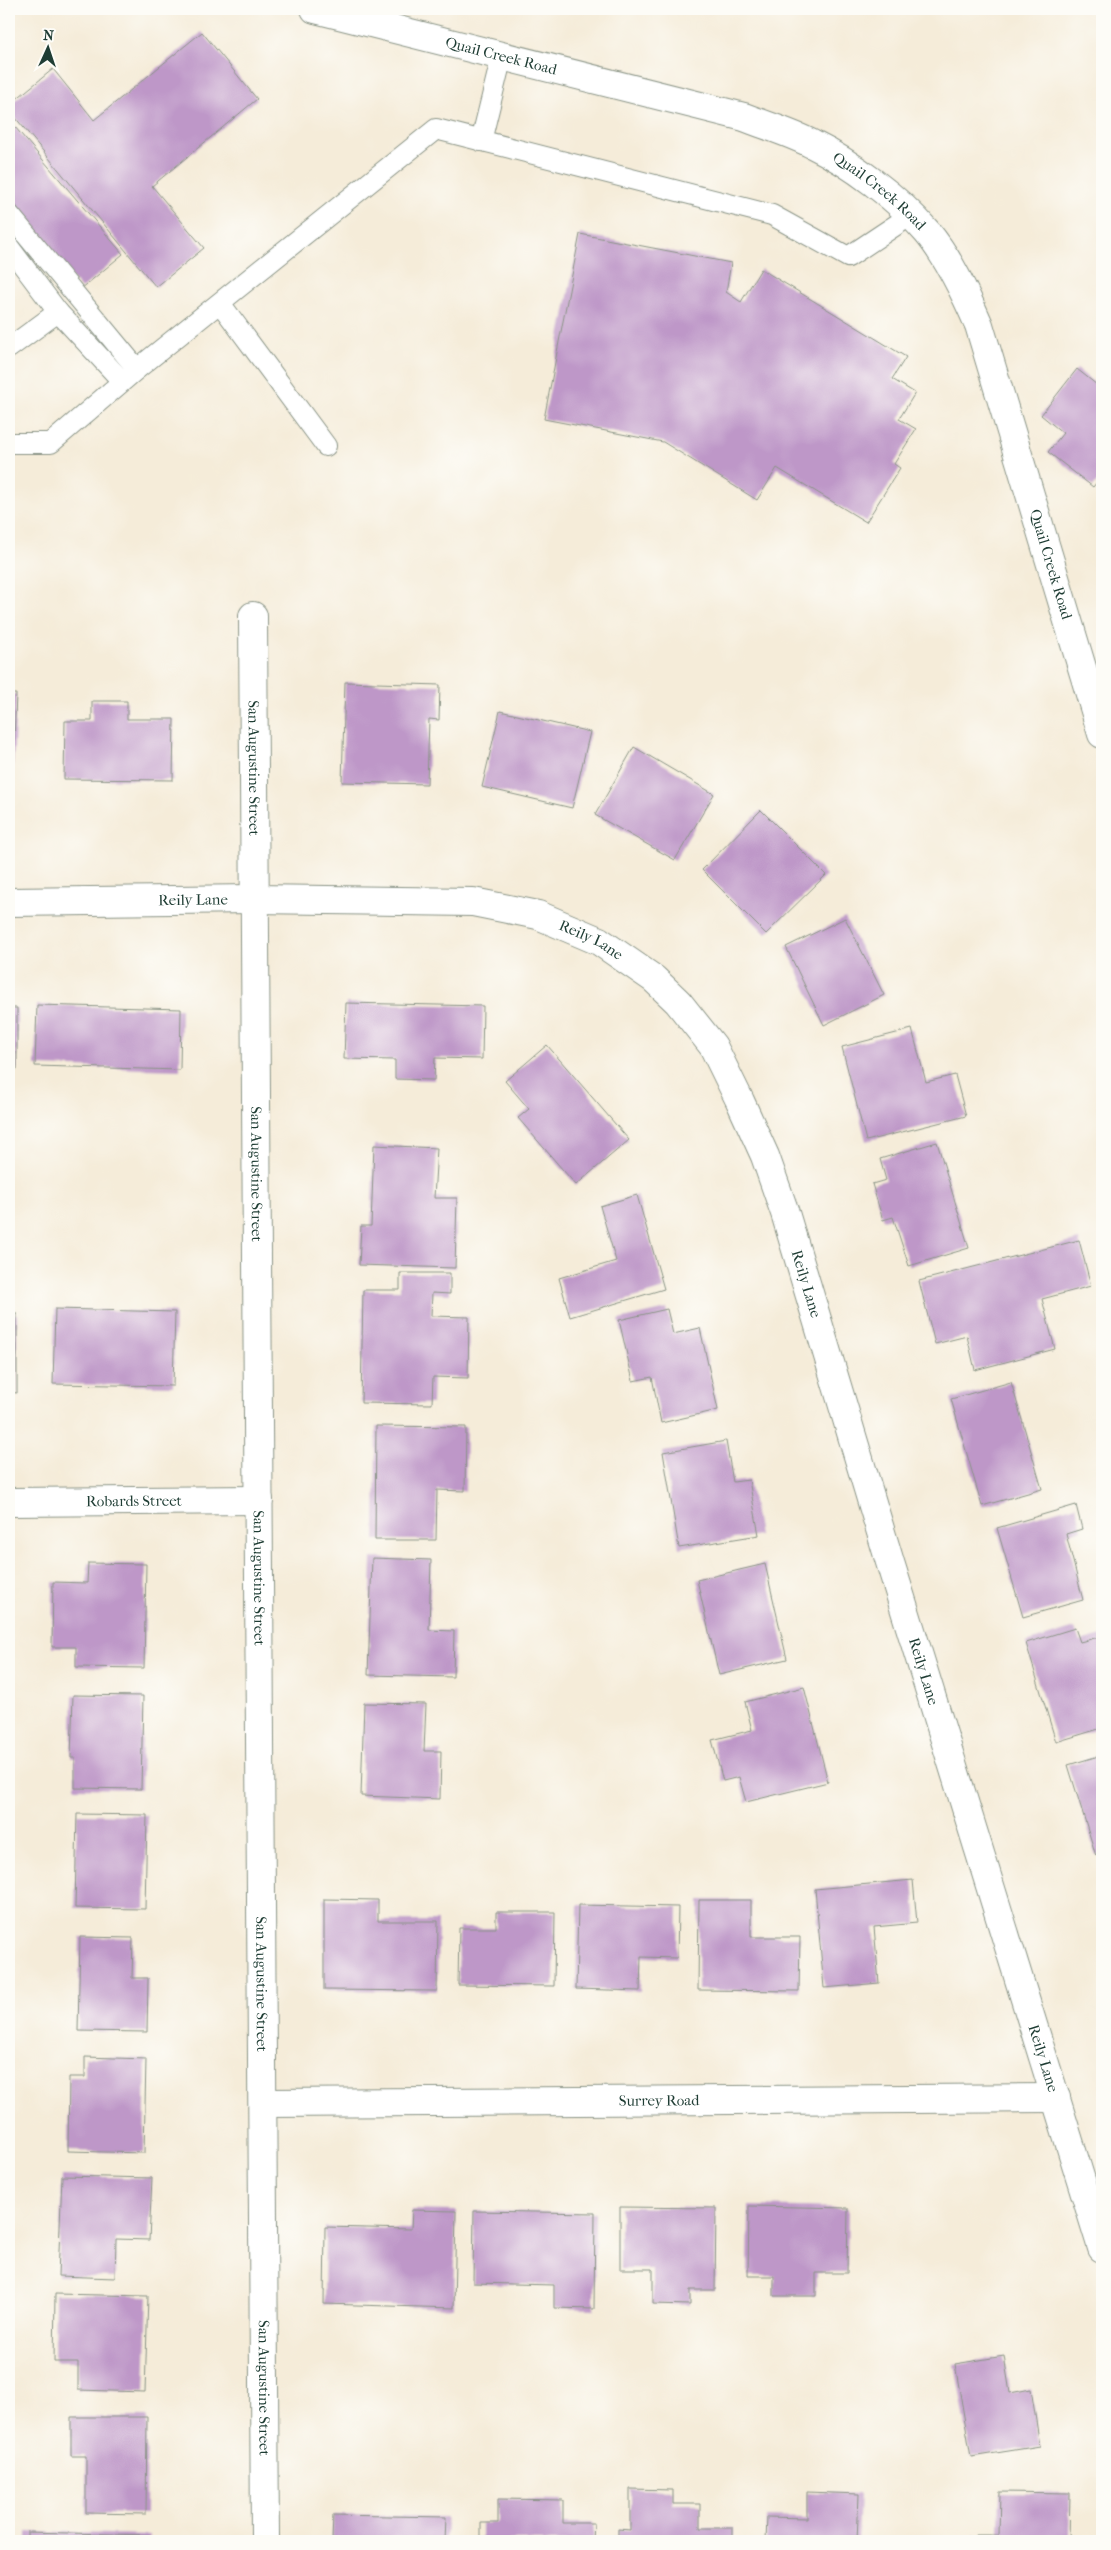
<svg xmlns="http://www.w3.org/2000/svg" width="1111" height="2550" font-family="'IM FELL French Canon',serif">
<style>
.building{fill:#be97c8}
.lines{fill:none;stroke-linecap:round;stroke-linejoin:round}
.lane-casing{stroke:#8a9486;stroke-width:22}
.street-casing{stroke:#8a9486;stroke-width:30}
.lane{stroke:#fff;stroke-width:20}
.street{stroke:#fff;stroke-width:28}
.labels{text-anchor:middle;stroke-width:4;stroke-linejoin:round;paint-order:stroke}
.street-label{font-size:15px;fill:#1f3d34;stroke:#fdfcf7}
</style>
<rect width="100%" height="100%" fill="#fdfcf7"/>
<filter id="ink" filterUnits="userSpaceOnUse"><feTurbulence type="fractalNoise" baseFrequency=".02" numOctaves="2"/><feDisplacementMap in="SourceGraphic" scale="10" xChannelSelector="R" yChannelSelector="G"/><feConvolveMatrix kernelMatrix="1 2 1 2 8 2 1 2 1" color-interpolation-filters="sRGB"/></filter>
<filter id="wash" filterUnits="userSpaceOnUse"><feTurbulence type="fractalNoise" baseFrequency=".0096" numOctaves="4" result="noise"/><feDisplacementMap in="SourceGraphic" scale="20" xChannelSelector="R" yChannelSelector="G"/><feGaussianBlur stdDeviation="1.12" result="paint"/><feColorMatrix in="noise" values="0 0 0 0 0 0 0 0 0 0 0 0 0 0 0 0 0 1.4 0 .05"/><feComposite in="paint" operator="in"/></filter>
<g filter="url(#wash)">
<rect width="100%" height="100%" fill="#f5ecd9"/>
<g id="blocks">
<!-- building -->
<g class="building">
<polygon points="202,32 257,99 152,186 204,248 156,287 9,110 9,105 53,69 94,120"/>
<polygon points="9,120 123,254 81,289 9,204"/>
<polygon points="580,234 731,263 726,292 741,302 761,269 906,357 892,379 915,393 899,419 916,429 894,464 900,468 866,522 777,468 757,500 663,442 544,419"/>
<polygon points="1077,369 1102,389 1102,476 1093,487 1048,452 1063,433 1041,415"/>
<polygon points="345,682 440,685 439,720 429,719 427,784 342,782"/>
<polygon points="9,694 16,694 12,791 9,791"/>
<polygon points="92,701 127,701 127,719 174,719 173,780 64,779 65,721 92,721"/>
<polygon points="500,711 590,732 572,808 482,787"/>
<polygon points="634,747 714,794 675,860 595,815"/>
<polygon points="761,810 826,875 766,934 702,870"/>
<polygon points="845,918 884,995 824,1025 786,947"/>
<polygon points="346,1003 483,1006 482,1059 435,1058 434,1080 395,1079 395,1060 344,1059"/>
<polygon points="37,1005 181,1009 180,1070 35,1066"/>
<polygon points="9,1008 17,1008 17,1069 9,1068"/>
<polygon points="912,1029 926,1082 955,1075 966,1116 866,1141 842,1047"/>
<polygon points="547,1045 629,1140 576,1185 518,1118 529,1109 505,1081"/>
<polygon points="937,1142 969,1248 909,1266 893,1217 883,1220 872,1184 886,1180 880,1159"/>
<polygon points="374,1145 437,1148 434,1198 457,1198 455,1268 359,1265 361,1226 371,1226"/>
<polygon points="637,1195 664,1289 570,1317 559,1278 616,1261 600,1206"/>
<polygon points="1079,1240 1091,1286 1042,1299 1055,1349 975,1370 967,1336 935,1344 919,1281"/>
<polygon points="400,1273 450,1273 450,1294 432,1293 431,1316 469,1317 468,1378 433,1377 432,1404 361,1403 363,1290 400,1290"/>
<polygon points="55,1309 175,1312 173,1386 53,1384"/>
<polygon points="667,1309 673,1334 700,1328 718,1410 661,1423 652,1377 633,1381 619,1320"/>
<polygon points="9,1314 17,1314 17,1393 9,1392"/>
<polygon points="1011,1382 1042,1489 982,1506 951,1399"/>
<polygon points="376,1426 466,1427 465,1491 437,1490 436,1540 375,1540"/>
<polygon points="726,1441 733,1482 749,1480 759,1535 679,1548 663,1452"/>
<polygon points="1076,1505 1082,1529 1066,1534 1083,1600 1023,1617 997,1528"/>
<polygon points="372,1558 431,1560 429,1630 454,1631 453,1677 368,1675"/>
<polygon points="88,1563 146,1564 144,1668 76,1667 76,1647 52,1647 53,1582 87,1583"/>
<polygon points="765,1564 787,1659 719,1675 697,1580"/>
<polygon points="1075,1628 1080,1642 1102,1636 1102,1728 1056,1742 1026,1643"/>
<polygon points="804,1687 828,1782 746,1802 739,1777 723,1781 712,1740 752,1730 745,1702"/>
<polygon points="73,1695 143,1696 141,1789 75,1788 75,1758 71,1758"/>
<polygon points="364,1703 426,1704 424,1751 441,1751 440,1799 361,1796"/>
<polygon points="1102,1755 1102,1854 1096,1856 1068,1765"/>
<polygon points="77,1814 147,1815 145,1909 75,1908"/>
<polygon points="913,1880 917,1923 874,1927 879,1983 824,1988 815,1889"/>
<polygon points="324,1899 378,1900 378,1921 438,1921 437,1991 324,1990"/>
<polygon points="699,1900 751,1900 751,1937 800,1937 799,1991 698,1990"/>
<polygon points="578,1905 678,1907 677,1958 641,1957 640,1991 576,1989"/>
<polygon points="496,1912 555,1912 554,1986 458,1985 459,1928 496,1928"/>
<polygon points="80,1937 133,1938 132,1978 148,1978 147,2032 78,2031"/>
<polygon points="85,2057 146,2059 144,2153 68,2151 69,2077 85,2077"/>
<polygon points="62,2176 152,2178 149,2240 116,2239 115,2278 58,2276"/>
<polygon points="749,2206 848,2208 847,2273 816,2273 816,2296 774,2296 774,2276 748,2276"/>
<polygon points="620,2207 716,2208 715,2290 690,2290 690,2305 653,2304 653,2269 620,2269"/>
<polygon points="412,2210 456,2211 454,2308 324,2304 325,2227 411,2229"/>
<polygon points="474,2211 595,2213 594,2309 554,2308 554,2285 473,2283"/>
<polygon points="55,2294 148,2296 145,2392 78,2390 78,2362 54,2362"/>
<polygon points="1004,2356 1010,2393 1031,2389 1040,2446 971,2457 955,2364"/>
<polygon points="71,2417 147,2417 146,2514 86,2513 86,2456 71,2456"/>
<polygon points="630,2489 673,2490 673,2504 700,2504 700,2528 733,2528 733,2541 618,2541 618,2529 630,2530"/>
<polygon points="807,2492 859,2494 857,2541 766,2541 767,2517 807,2518"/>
<polygon points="1000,2492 1070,2493 1069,2541 975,2541 975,2535 999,2535"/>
<polygon points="498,2499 563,2500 563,2523 594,2523 593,2541 481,2541 481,2523 498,2523"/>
<polygon points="333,2515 446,2517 445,2541 332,2541"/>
<polygon points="27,2532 150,2535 149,2541 27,2541"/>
</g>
</g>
</g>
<g filter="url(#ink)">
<use href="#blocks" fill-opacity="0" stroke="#8a9486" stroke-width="1"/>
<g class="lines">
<defs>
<g id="lane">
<polyline points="481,141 502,56"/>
<polyline points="9,214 137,369 51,443 9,443"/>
<polyline points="9,247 58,312"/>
<polyline points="220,303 326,446"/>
<polyline points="9,348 58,312 122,381"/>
<polyline points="137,369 436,129 772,215 848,257 911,215"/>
</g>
<g id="street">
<path id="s1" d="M315 9 744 117C767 126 791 133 812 144 851 163 898 198 927 232 949 258 966 295 979 325L1102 734"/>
<path id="s2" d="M253 616 265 2541"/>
<path id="s3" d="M9 902 254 899 473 902 538 915 599 941 654 979 678 1002 713 1046 740 1101 765 1156 785 1213 889 1559 1102 2248"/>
<path id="s4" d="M9 1502 259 1500"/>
<path id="s5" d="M263 2103 1056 2098"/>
</g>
</defs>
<!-- lane casing -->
<use href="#lane" class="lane-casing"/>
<!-- street casing -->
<use href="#street" class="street-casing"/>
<!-- lane -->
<use href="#lane" class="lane"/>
<!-- street -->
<use href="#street" class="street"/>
</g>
</g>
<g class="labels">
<!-- street labels -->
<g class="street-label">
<text dy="5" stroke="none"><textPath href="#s1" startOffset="192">Quail Creek Road</textPath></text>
<text dy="5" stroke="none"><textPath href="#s1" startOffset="598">Quail Creek Road</textPath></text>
<text dy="5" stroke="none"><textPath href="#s1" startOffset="1018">Quail Creek Road</textPath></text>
<text dy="5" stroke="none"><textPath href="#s2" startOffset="152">San Augustine Street</textPath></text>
<text dy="5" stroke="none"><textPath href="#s3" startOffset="184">Reily Lane</textPath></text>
<text dy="5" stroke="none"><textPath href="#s3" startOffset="589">Reily Lane</textPath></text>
<text dy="5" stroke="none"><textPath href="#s2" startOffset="558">San Augustine Street</textPath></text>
<text dy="5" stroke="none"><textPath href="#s3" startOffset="1009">Reily Lane</textPath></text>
<text dy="5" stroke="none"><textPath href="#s4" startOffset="125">Robards Street</textPath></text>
<text dy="5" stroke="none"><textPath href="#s2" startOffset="962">San Augustine Street</textPath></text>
<text dy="5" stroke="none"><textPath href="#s3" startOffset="1414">Reily Lane</textPath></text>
<text dy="5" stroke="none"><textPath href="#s2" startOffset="1368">San Augustine Street</textPath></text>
<text dy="5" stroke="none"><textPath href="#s3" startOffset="1819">Reily Lane</textPath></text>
<text dy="5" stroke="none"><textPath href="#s5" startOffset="396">Surrey Road</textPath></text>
<text dy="5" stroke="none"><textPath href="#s2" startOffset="1772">San Augustine Street</textPath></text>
</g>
</g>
<!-- margin -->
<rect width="1111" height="2550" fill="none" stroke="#fdfcf7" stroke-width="30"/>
<!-- north arrow -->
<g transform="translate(48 48) rotate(3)" stroke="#fdfcf7" stroke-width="4" paint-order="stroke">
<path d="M0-4L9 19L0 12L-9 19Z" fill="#1f3d34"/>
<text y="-8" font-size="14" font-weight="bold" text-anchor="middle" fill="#1f3d34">N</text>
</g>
</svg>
